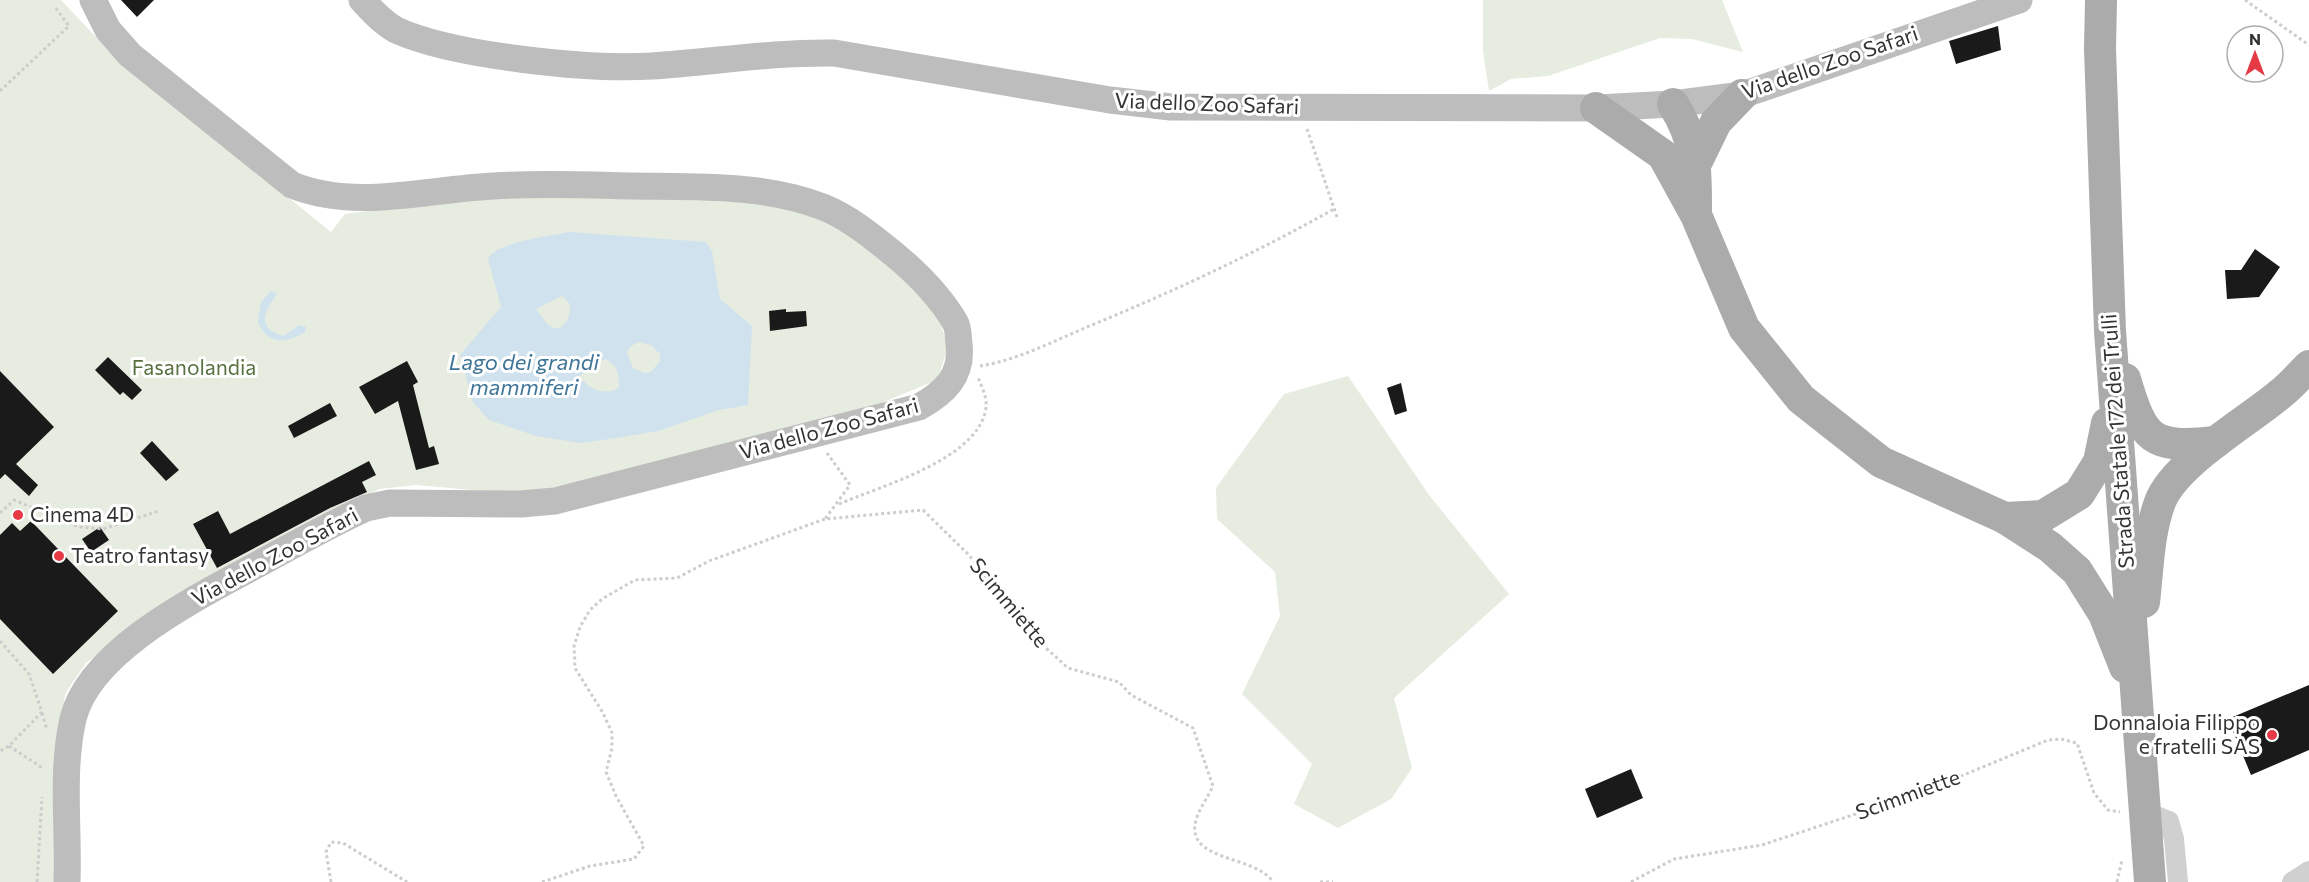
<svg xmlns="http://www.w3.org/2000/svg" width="2309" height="882" font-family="Commissioner,sans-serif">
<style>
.green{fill:#e6ecdf}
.water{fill:#cfe2ee;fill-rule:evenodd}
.building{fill:#1a1a1a}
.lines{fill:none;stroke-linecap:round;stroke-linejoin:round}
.path{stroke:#cdcdcd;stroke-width:3;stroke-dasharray:3 3;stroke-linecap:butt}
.street{stroke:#d0d0d0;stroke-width:20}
.secondary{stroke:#bdbdbd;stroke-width:27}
.primary{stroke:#ababab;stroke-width:32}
.poi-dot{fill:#e63946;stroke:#fff;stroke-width:2}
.labels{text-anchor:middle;stroke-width:6;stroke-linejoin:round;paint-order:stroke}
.street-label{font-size:21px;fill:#333;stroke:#fff}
.park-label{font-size:21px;fill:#56703f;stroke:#fff}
.poi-label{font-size:21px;fill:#333;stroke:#fff;text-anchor:start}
.water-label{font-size:22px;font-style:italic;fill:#3f7597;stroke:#fff}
</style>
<rect width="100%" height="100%" fill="#fff"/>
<!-- green -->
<g class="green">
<polygon points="0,0 61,0 113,55 331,232 345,214 501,194 712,197 792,207 868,244 935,305 948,347 937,380 881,403 551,493 520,494 416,485 379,489 158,608 86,663 66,692 59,723 56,882 0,882"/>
<polygon points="1483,0 1722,0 1743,52 1692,39 1660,38 1548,76 1511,79 1489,91 1483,51"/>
<polygon points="1348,376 1429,495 1509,594 1394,698 1412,768 1391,799 1338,828 1294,804 1312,764 1242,694 1280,616 1275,572 1217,519 1216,488 1284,394"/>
</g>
<!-- water -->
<g class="water">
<path d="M569 232 706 242 712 251 720 299 752 326 748 405 719 410 658 431 616 438 581 443 536 436 489 420 473 402 460 355 501 307 488 258C498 242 550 236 569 232ZM562 296 570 304C570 316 568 324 557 329L548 325 536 309ZM639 342 651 345 660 354V361L651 372 644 373 633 368 627 352 631 346ZM605 359C618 365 619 374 619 388 602 396 592 390 579 377L593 364Z"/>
<path d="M271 291 277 294C265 311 255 327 283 336L300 325 306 327 305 332C287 344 267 345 258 322L261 302Z"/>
</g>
<!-- building -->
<g class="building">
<polygon points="121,0 154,0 137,17"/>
<polygon points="1998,26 2001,50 1956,64 1949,41"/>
<polygon points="2255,249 2280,267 2259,297 2227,299 2225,270 2241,270"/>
<polygon points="786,309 786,312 806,311 807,326 770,331 769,311"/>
<polygon points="108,357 142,390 132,400 123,392 120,395 95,370"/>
<polygon points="407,361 418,382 413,385 429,448 434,446 439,464 416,470 398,401 375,414 359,387"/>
<polygon points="0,371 54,427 16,464 38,485 29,496 5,474 0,479"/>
<polygon points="1401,383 1407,411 1395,415 1387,388"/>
<polygon points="330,403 337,416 294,438 288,426"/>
<polygon points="152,441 179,470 166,481 140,453"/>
<polygon points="369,461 376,475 362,482 367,492 330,508 217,568 193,524 218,511 230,534"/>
<polygon points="31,521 118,611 53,674 0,619 0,535 12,523 20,531"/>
<polygon points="100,527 109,540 91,552 82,539"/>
<polygon points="2309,685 2309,750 2251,775 2228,719"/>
<polygon points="1631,769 1643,798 1597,818 1585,789"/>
</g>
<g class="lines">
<!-- path -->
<g class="path">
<polyline points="2245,0 2309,45"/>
<polyline points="0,91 69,26 54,6"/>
<polyline points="1307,129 1338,220"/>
<path d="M980 366C1017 360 1052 342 1087 327 1172 292 1254 254 1334 209"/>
<path d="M827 453 850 485 825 519 923 510 969 555 1026 630 1068 668 1119 682 1131 695 1193 728 1213 786C1208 797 1199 809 1196 820 1184 862 1256 855 1273 882"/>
<path d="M839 504C881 486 972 461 985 413 989 400 982 388 978 377"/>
<polyline points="0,513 14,500 79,527 103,529 159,511"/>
<polyline points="0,641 29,674 42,712 9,746 0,751"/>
<polyline points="42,713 47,730"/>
<polyline points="9,746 44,769"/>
<polyline points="37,882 42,797"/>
<polyline points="331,882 326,852 331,842 343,843 407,882"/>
<polyline points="542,882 590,866 634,859 644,846 616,796 606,772 612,748 612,733 603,713 575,668 574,646 580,627 590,610 602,599 635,580 677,578 709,561 825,519"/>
<polyline points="1320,882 1333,882"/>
<polyline points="1631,882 1674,859 1762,845 1925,791 2048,740 2061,739 2077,743 2094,793 2108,810 2120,812"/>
<polyline points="2117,882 2122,860"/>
</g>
<!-- street -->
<g class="street">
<polyline points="2146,812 2169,821 2174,839 2178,882"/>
<polyline points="2292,882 2309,871"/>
</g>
<!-- secondary -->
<g class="secondary">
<path d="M362 0C372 11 383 23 396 30 453 56 589 70 652 66 713 62 773 52 834 53L1110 100 1171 107 1596 108 1673 104 1742 95 2019 0"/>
<path d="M67 882C69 829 61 771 73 719 89 651 196 598 253 567 290 547 327 526 366 508L390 503 521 504 555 501 919 407C944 393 963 376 959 344 958 337 959 329 955 322 939 295 919 275 895 255 873 237 850 218 823 207 764 184 697 187 635 186 588 185 540 183 494 186 426 189 357 211 292 185L130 55 108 30 93 0"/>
</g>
<!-- primary -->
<g class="primary">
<polyline points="2101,0 2100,49 2110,331 2150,882"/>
<path d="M1673 104C1697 142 1696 168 1696 212"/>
<polyline points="1596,108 1663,155 1696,215 1744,328 1801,399 1881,462 2005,518 2050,547 2077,571 2104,614 2125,667"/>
<polyline points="1697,161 1716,122 1742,95"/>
<path d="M2125 379C2143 440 2151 449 2216 442"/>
<polyline points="2005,518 2043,516 2079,494 2099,462 2107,423"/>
<path d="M2144 602C2148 569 2148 534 2160 502 2175 463 2247 422 2279 395 2290 387 2299 376 2309 366"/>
</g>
</g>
<!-- markers -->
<g class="poi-dot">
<circle cx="18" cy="515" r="6"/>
<circle cx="59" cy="556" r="6"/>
<circle cx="2272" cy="735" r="6"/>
</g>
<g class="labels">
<!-- street labels -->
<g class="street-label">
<text transform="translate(1830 63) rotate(-19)" y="7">Via dello Zoo Safari</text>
<text transform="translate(1207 104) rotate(2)" y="7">Via dello Zoo Safari</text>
<text transform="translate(829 429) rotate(-15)" y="7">Via dello Zoo Safari</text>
<text transform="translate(2118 441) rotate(-94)" y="7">Strada Statale 172 dei Trulli</text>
<text transform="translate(275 557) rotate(-28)" y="7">Via dello Zoo Safari</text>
<text transform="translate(1009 603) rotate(50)" y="7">Scimmiette</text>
<text transform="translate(1908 795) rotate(-20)" y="7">Scimmiette</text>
</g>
<!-- park labels -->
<g class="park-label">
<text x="194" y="375">Fasanolandia</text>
</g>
<!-- poi labels -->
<g class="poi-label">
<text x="30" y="522">Cinema 4D</text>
<text x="71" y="563">Teatro fantasy</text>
<text x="2260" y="730" text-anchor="end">Donnaloia Filippo<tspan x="2260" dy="24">e fratelli SAS</tspan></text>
</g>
<!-- water labels -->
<g class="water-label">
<text x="524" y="370">Lago dei grandi<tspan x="524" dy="25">mammiferi</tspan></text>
</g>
</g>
<!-- north arrow -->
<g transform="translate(2255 54)"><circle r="28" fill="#ffffff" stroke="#adadad" stroke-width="1.5"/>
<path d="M0-4.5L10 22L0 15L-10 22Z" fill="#e63946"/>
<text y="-9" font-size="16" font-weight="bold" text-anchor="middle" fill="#333333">N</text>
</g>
</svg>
